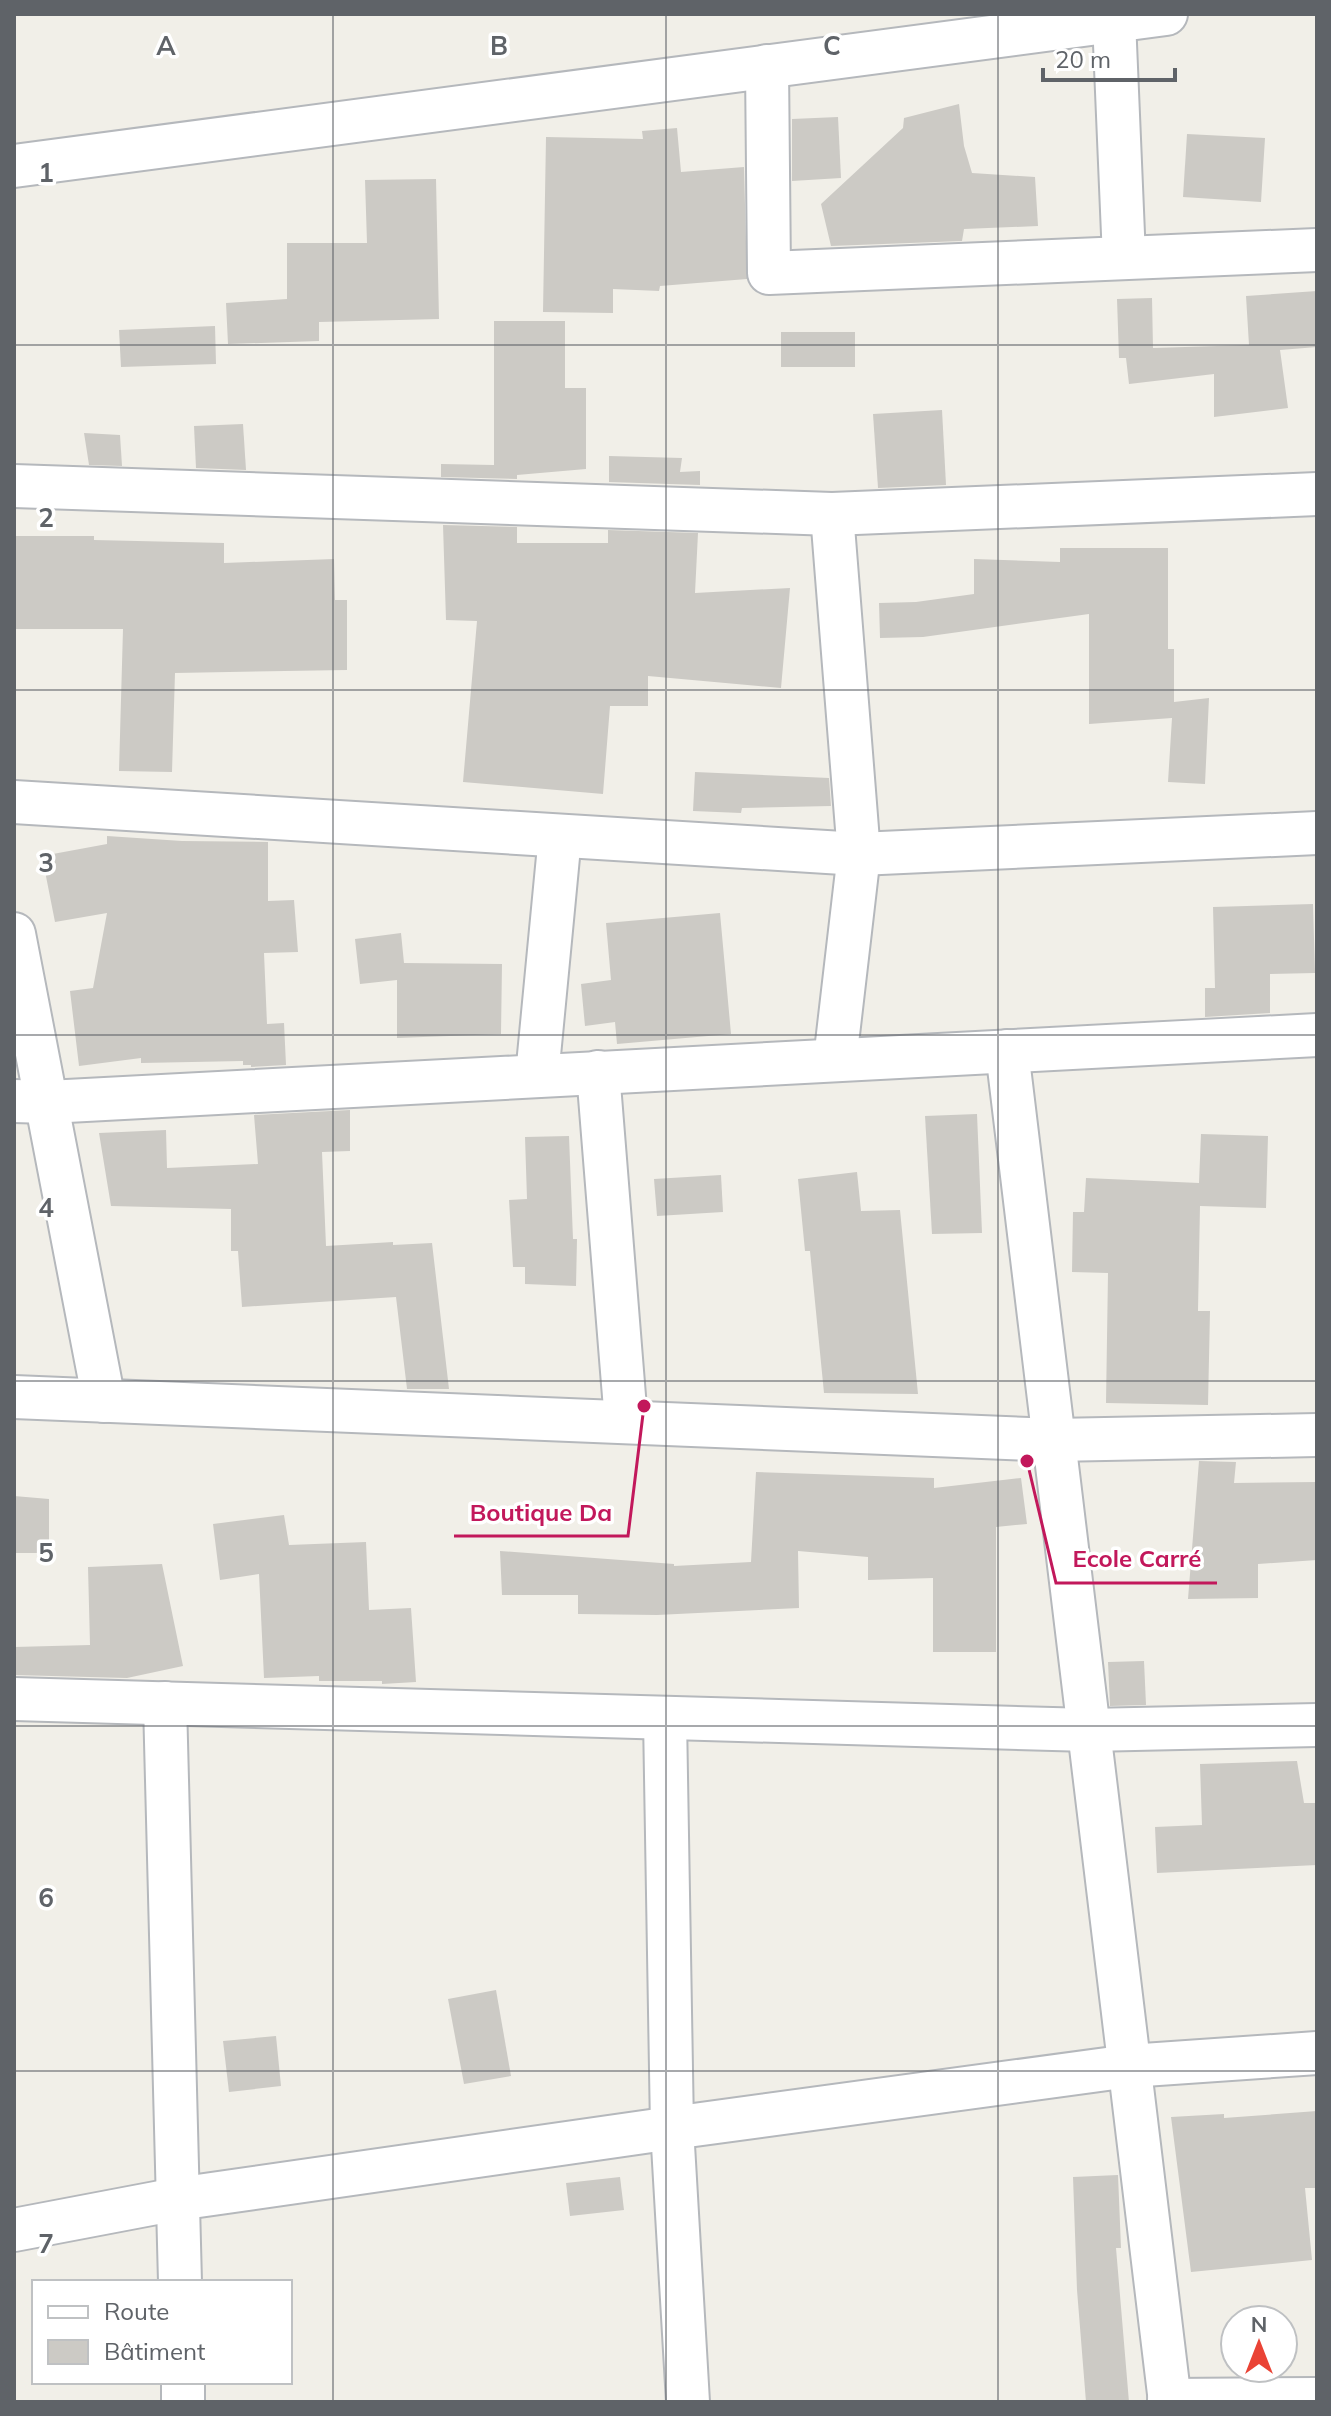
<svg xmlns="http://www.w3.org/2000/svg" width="1331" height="2416" font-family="Mulish,sans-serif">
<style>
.building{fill:#cccac5}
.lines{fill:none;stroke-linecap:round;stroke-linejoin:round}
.street-casing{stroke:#b5b8bc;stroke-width:46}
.street{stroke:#fff;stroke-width:42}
.grid{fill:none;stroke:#5f6368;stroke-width:2;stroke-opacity:0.55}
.grid-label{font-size:26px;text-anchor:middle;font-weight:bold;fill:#5f6368;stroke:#fff;stroke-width:7;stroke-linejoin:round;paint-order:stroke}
.leader{fill:none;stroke:#c2185b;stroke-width:3}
.callout-dot{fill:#c2185b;stroke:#fff;stroke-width:3}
.callout-label{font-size:24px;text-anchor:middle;font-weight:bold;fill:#c2185b;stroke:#fff;stroke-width:7;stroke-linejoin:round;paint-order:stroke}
</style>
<rect width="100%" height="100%" fill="#f1efe8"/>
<!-- building -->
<g class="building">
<polygon points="959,104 964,146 972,173 1035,177 1038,226 964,229 962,241 831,246 821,204 903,128 904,118"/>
<polygon points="838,117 841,178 792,181 792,119"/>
<polygon points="677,128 681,172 744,167 747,279 660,286 659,291 613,289 613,313 543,312 546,137 643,139 642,131"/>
<polygon points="1187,134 1265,138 1261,202 1183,197"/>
<polygon points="436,179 439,319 319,322 319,341 228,344 226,303 287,299 287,243 367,243 365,180"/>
<polygon points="1317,291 1317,347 1280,350 1288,408 1214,417 1214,374 1129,384 1126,358 1119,358 1117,299 1152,298 1153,348 1249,345 1246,296"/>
<polygon points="494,321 565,321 565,388 586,388 586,469 517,475 517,479 441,477 441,464 494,465"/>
<polygon points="215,326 216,364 121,367 119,330"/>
<rect x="781" y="332" width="74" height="35"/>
<polygon points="942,410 946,485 878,488 873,414"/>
<polygon points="243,424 246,470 196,468 194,426"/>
<polygon points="84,433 120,435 122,466 89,465"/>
<polygon points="609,456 682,458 680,472 700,471 700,485 609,482"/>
<polygon points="443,525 517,527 517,543 608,543 608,530 698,533 695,593 790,588 781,688 648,676 648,706 610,706 603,794 463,782 477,621 446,620"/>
<polygon points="14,536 94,536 94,540 224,543 224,563 334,559 335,600 347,600 347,670 175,673 172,772 119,771 123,629 14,629"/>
<polygon points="1060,548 1168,548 1168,649 1174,649 1174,702 1209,698 1205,784 1168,782 1172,718 1089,724 1089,614 923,637 880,638 879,603 916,602 974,594 974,559 1060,562"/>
<polygon points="695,772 829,778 831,806 742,808 741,813 693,811"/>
<polygon points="107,836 182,841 268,842 268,901 294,900 298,952 264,953 267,1024 284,1023 286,1065 251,1067 251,1065 243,1065 243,1061 141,1063 141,1058 79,1066 70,991 93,988 107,913 55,922 42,856 107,844"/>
<polygon points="1313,904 1315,973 1270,974 1270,1013 1205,1017 1205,988 1215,988 1213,907"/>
<polygon points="720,913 731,1034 617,1044 615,1022 585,1026 581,984 611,980 606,923"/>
<polygon points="401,933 404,963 502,964 501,1034 397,1038 397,980 360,984 355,939"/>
<polygon points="350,1110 350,1151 322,1152 326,1246 393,1242 393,1245 432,1243 449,1389 407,1389 396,1297 242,1307 238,1251 231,1251 231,1209 111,1206 99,1133 166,1130 167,1168 258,1164 254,1115"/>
<polygon points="977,1114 982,1233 932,1234 925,1116"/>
<polygon points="1201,1134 1268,1136 1266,1208 1200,1206 1198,1311 1210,1311 1208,1405 1106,1403 1108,1273 1072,1272 1073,1212 1084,1212 1086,1178 1199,1183"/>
<polygon points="569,1136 573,1239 577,1239 576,1286 525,1284 525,1267 513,1267 509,1200 527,1199 525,1137"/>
<polygon points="857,1172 861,1211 900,1210 918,1394 824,1393 810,1251 805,1251 798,1179"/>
<polygon points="721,1175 723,1212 657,1216 654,1179"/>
<polygon points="1199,1461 1236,1462 1234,1483 1317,1482 1317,1560 1258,1564 1258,1598 1188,1599"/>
<polygon points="756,1472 934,1478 934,1488 1021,1478 1027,1524 996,1527 996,1652 933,1652 933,1578 868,1580 868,1557 798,1551 799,1608 657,1615 578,1614 578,1595 502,1595 500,1551 674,1564 674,1566 751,1562"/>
<polygon points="14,1496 49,1499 49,1553 14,1553"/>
<polygon points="284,1515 289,1545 366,1542 369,1610 411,1608 416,1682 382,1684 382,1681 319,1681 319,1676 264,1678 259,1574 220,1580 213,1524"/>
<polygon points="162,1564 183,1666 127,1678 14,1675 14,1647 90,1645 88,1567"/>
<polygon points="1144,1661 1146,1705 1110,1706 1108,1662"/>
<polygon points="1297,1761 1304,1803 1317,1803 1317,1865 1157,1873 1155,1827 1202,1825 1200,1764"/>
<polygon points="496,1990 511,2076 464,2084 448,1999"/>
<polygon points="276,2036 281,2086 229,2092 223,2041"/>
<polygon points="1317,2111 1317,2188 1305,2188 1312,2260 1191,2272 1171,2117 1224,2114 1224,2118"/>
<polygon points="1118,2175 1121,2248 1116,2248 1129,2402 1086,2402 1077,2290 1073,2177"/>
<polygon points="620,2177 624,2210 570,2216 566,2183"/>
</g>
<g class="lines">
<defs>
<g id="street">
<polyline points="1114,20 1124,258"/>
<polyline points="767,66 769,273 1317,250"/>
<polyline points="14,166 1166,14"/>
<polyline points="14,486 832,514 1317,494"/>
<polyline points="832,514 859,854 835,1060"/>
<polyline points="14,802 859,854 1317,833"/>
<polyline points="14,934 104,1401"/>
<polyline points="1007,1051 1170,2402"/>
<polyline points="598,1072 626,1421"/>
<polyline points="537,1076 560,836"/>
<polyline points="14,1101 48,1102 1317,1035"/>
<polyline points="14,1397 1054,1440 1317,1435"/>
<polyline points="14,1699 1089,1730 1317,1725"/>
<polyline points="165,1703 180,2282"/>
<polyline points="665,1718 672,2128 688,2402"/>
<polyline points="14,2230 177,2199 672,2128 1129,2066 1317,2053"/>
<polyline points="183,2382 183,2402"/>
<polyline points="1169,2400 1317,2399"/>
</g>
</defs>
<!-- street casing -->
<use href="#street" class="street-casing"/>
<!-- street -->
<use href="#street" class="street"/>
</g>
<!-- grid -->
<path class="grid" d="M333 14V2402M666 14V2402M998 14V2402M14 345H1317M14 690H1317M14 1035H1317M14 1381H1317M14 1726H1317M14 2071H1317"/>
<g class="grid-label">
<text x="166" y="55">A</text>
<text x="499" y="55">B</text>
<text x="832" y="55">C</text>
<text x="46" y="182">1</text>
<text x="46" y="527">2</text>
<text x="46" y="872">3</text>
<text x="46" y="1217">4</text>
<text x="46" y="1562">5</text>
<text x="46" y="1907">6</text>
<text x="46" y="2253">7</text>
</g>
<!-- callouts -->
<path class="leader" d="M644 1406L628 1536H454M1027 1461L1056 1583H1217"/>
<g class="callout-dot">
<circle cx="644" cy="1406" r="8"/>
<circle cx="1027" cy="1461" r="8"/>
</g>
<g class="callout-label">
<text x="541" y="1521">Boutique Da</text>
<text x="1137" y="1567">Ecole Carré</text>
</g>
<!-- border -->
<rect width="1331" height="2416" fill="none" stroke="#5f6368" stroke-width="32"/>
<!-- legend -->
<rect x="32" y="2280" width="260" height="104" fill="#ffffff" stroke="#bfc1c3" stroke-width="2"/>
<rect x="48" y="2306" width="40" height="12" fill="#ffffff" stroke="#bfc1c3" stroke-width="2"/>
<text x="104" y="2320" font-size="24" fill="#5f6368">Route</text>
<rect x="48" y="2340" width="40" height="24" fill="#cccac5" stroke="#bfc1c3" stroke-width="2"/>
<text x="104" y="2360" font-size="24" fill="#5f6368">Bâtiment</text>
<!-- north arrow -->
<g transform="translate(1259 2344)"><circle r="38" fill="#ffffff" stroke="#bfc1c3" stroke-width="2"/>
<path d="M0-6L14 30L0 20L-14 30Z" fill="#ea4335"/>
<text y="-12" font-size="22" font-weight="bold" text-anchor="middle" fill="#5f6368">N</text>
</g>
<!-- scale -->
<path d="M1043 68v12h132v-12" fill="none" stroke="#5f6368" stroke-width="4"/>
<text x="1055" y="68" font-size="24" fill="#5f6368" stroke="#ffffff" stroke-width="6" paint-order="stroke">20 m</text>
</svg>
